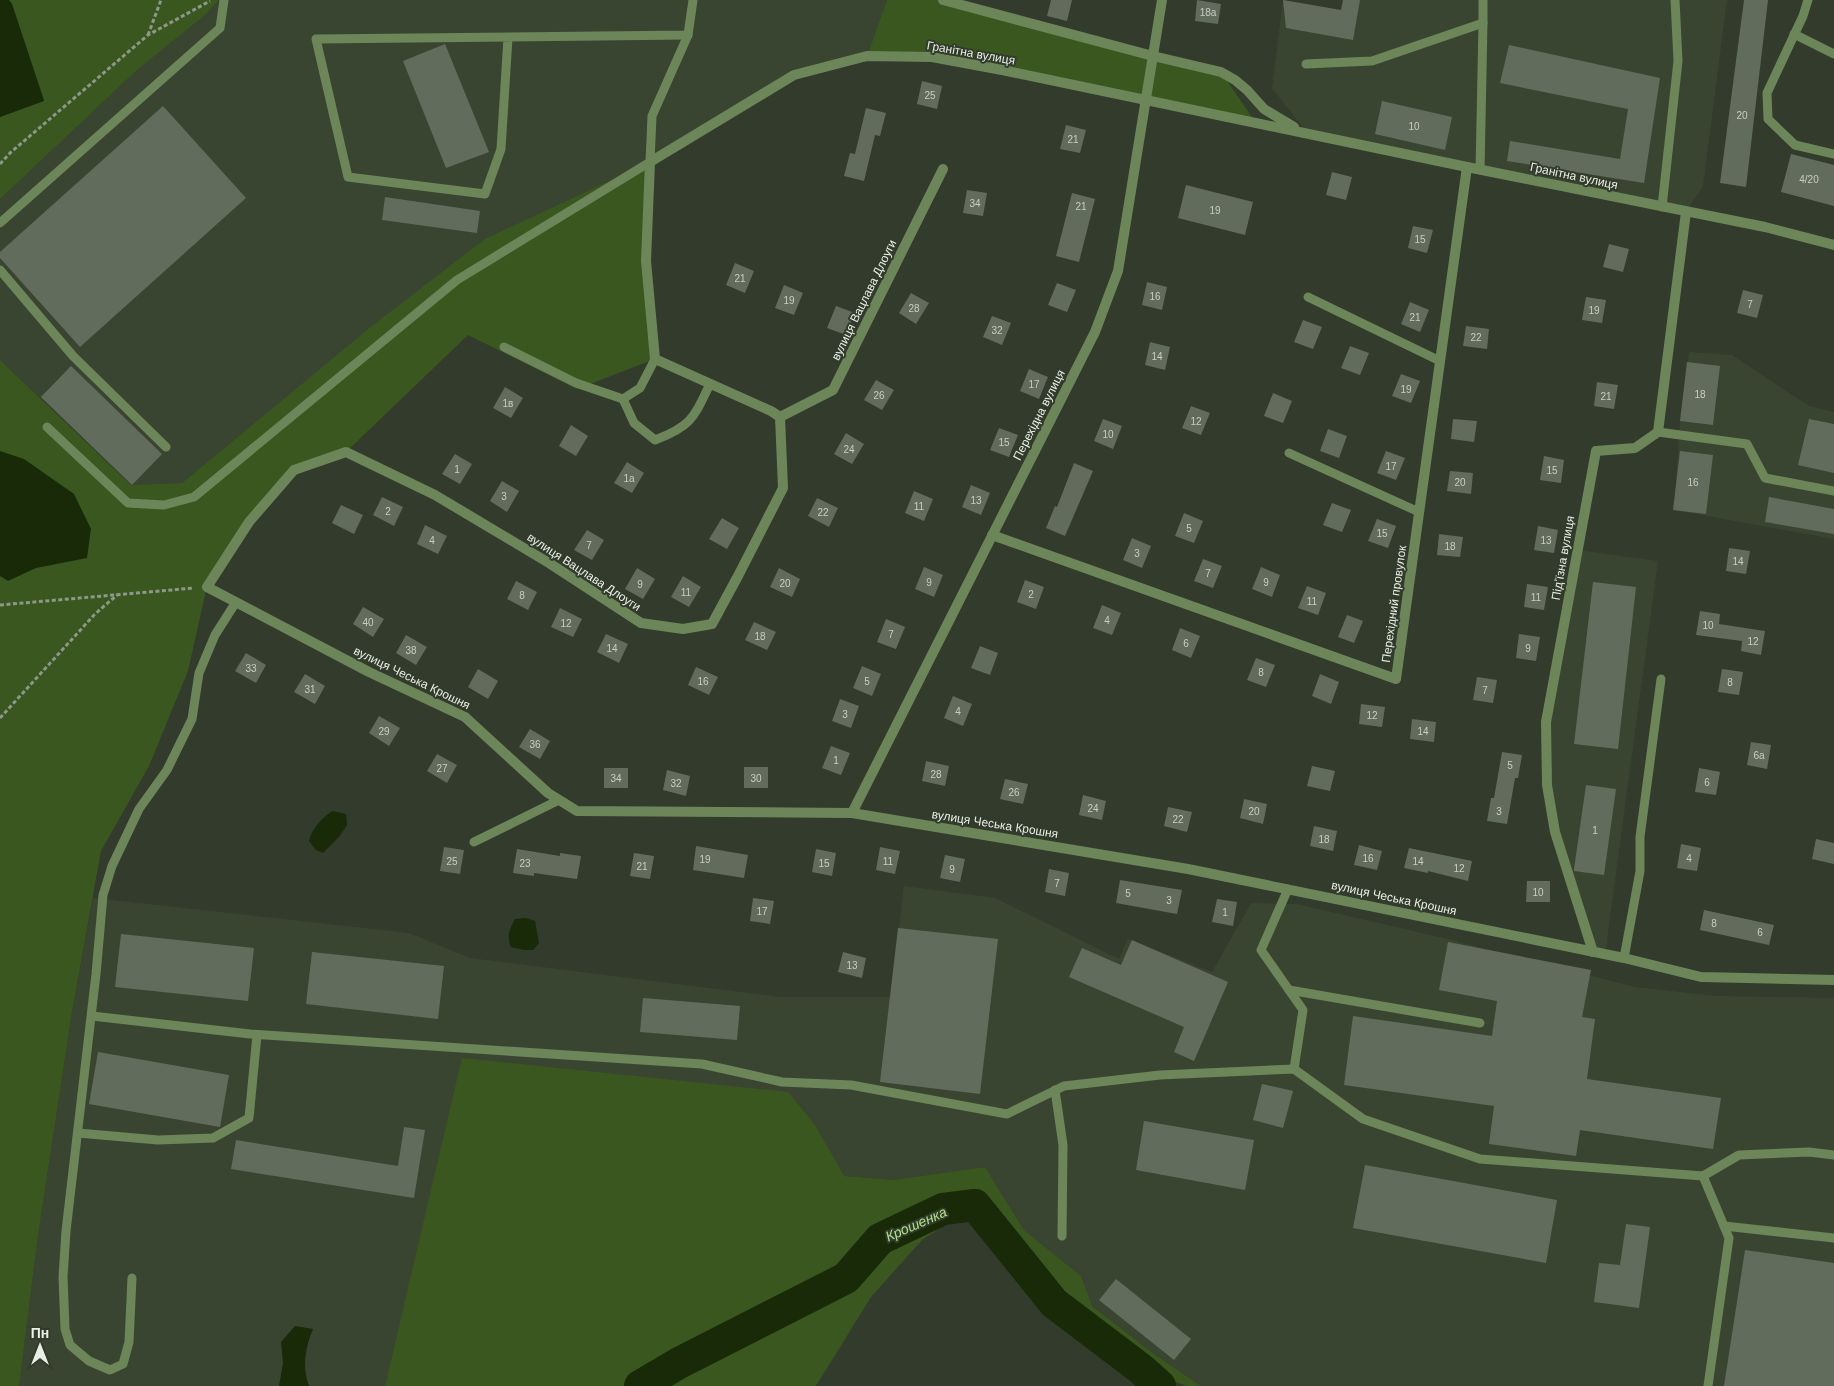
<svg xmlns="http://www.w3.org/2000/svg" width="1834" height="1386" font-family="Helvetica,sans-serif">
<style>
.built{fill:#3a4531}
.green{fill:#3a5720}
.water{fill:#182a07}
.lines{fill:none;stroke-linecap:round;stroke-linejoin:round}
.river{stroke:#182a07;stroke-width:32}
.building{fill:#626c5c}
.path{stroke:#8f978b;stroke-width:3;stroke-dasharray:4 2.5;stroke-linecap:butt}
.lane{stroke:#6c8659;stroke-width:9}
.street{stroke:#6c8659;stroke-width:10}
.labels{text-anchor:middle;stroke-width:4;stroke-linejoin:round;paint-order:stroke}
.number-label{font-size:10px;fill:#c7cec4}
.street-label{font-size:12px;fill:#e9efe6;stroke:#323b2c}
.water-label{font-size:14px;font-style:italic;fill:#afe387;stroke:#323b2c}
</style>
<rect width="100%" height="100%" fill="#323b2c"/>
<!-- built -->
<g class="built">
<polygon points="219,0 887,0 867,56 794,75 368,329 182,483 132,485 0,360 0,199 137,70 204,16"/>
<polygon points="1283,0 1341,10 1343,0 1727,0 1703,186 1686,212 1308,134 1272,88"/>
<polygon points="1689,352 1732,355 1809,406 1834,412 1834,539 1674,510 1680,421"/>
<polygon points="1577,550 1658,561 1605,955 1593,952 1555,832 1546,722"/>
<polygon points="904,886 995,898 1119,959 1128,939 1212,972 1251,903 1297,904 1452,940 1635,987 1716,996 1834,998 1834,1386 1201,1386 1154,1354 1091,1305 1081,1276 1024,1230 985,1167 893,1180 843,1176 815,1125 463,1058 385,1386 19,1386 37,1242 72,1012 93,898 409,933 470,958 780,997 891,997"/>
</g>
<!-- green -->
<g class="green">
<polygon points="9,0 219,0 204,16 137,70 0,199 0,117 44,100 12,4"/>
<polygon points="887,0 943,0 1221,72 1256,123 932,57 867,56"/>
<polygon points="650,162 646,261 655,359 577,389 468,335 346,452 294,470 207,586 188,671 149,766 101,851 72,1012 37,1242 19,1386 0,1386 0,360 131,485 182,483 368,329 485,239"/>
<polygon points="462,1058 788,1092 815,1125 844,1176 893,1180 985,1167 1024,1230 1081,1276 1092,1306 1154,1354 1201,1386 1187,1386 1141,1369 1054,1303 975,1205 922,1240 871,1297 816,1386 385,1386"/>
</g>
<!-- water -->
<g class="water">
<polygon points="0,0 9,0 12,4 44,101 0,117"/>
<polygon points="0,451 24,459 74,494 91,529 87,558 36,568 8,581 0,576"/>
<path d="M333 811 346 814 347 825 339 837 323 853 316 850 309 841C311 830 323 816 333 811Z"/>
<path d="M526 918 535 921 539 943 533 950H524L511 947C506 936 510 929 515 919Z"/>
<path d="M295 1326 313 1329C305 1348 302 1367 309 1386H279L283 1363 281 1342Z"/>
</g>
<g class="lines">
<!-- river -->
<polyline class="river" points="640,1386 679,1363 846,1278 880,1239 943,1209 975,1205 1054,1303 1141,1369 1160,1386"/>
</g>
<!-- building -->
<g class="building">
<polygon points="1051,0 1072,0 1067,21 1047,16"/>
<polygon points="1197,0 1221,4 1218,24 1195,21"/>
<polygon points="1283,0 1341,10 1343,0 1360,0 1353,40 1286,28"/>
<polygon points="1744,0 1768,0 1746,187 1720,183"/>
<polygon points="445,44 489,152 446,168 403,61"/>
<polygon points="1509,45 1660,78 1644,183 1507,161 1510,141 1620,159 1628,109 1500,83"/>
<polygon points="922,81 942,86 937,109 917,104"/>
<polygon points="1382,101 1452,117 1445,150 1375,134"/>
<polygon points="163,106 246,198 80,347 0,258 0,252"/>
<polygon points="866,108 886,113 880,136 875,135 864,181 844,176 850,153 855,154"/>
<polygon points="1066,125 1086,130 1080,153 1060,149"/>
<polygon points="1791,154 1834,165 1834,206 1781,192"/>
<polygon points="1332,172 1352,177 1346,200 1326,195"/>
<polygon points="1186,185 1253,202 1245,235 1178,218"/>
<polygon points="967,190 987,193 983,216 963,213"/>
<polygon points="1072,193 1095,199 1079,262 1056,256"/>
<polygon points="385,197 480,211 477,233 382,220"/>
<polygon points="1413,226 1433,230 1427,253 1408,248"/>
<polygon points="1609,244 1629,249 1623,272 1603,267"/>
<polygon points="735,263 754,271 745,293 726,285"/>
<polygon points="1147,282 1167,287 1162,310 1142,305"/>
<polygon points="1057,283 1076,290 1067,312 1048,305"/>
<polygon points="784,285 803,293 794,315 775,308"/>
<polygon points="1743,290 1763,295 1757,318 1737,313"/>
<polygon points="911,293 929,303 916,324 899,313"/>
<polygon points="1586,297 1606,300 1602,323 1582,320"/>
<polygon points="1410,302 1429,310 1420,332 1401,324"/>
<polygon points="836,306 855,313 846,335 827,328"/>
<polygon points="992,316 1011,323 1002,345 983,337"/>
<polygon points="1303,320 1322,327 1313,349 1294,342"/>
<polygon points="1466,326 1489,329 1487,349 1463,346"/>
<polygon points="1150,342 1170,347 1165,370 1145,365"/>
<polygon points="1350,346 1369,353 1360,375 1341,368"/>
<polygon points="1687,362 1720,366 1713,425 1680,421"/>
<polygon points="71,366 162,454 132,485 41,397"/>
<polygon points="1029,369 1048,377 1039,399 1020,391"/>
<polygon points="1401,374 1420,381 1411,403 1392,396"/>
<polygon points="876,380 894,390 882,410 864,400"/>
<polygon points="1597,382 1618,385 1614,409 1594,406"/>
<polygon points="505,387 523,398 511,418 493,408"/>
<polygon points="1273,393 1292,401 1283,423 1264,416"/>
<polygon points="1191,406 1210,413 1201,435 1182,428"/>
<polygon points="1103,419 1122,426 1113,449 1094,441"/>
<polygon points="1453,419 1477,421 1474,442 1451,439"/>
<polygon points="1809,419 1834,424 1834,473 1798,465"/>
<polygon points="571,425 588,436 576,456 559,446"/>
<polygon points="999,428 1018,435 1009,457 990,450"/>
<polygon points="1328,429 1347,436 1339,458 1320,451"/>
<polygon points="846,433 864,444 852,464 834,454"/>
<polygon points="1386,451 1405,458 1396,480 1377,473"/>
<polygon points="1680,451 1713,455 1706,514 1673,510"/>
<polygon points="455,454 472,464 460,484 442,474"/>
<polygon points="1544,456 1564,460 1561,483 1540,480"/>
<polygon points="627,462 644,473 632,493 614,483"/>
<polygon points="1074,463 1093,471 1065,536 1046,528 1055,506 1057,507"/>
<polygon points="1450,471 1473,473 1471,494 1447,491"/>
<polygon points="502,481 519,491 507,512 490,501"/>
<polygon points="971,485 990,493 981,515 962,507"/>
<polygon points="914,491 933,499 924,521 905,513"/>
<polygon points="382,497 403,507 394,526 373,515"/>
<polygon points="1769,497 1834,509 1834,534 1765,522"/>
<polygon points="817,498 838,508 829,527 808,516"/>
<polygon points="1332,503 1351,510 1342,532 1323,525"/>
<polygon points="341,505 363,515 354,534 332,523"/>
<polygon points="1184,513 1203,521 1194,543 1175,536"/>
<polygon points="722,518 739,528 727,549 709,539"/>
<polygon points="1377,519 1396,526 1388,548 1368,541"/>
<polygon points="425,525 447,536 438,554 417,544"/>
<polygon points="1538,526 1558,530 1554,553 1534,550"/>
<polygon points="587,530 604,540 592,560 574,550"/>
<polygon points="1439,534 1463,537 1460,557 1437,555"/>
<polygon points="1132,538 1151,546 1142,568 1123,560"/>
<polygon points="1729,548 1750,551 1746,574 1726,571"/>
<polygon points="1203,559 1222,566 1213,588 1194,581"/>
<polygon points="924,567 943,575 934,597 915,589"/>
<polygon points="1261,567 1280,575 1272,597 1252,589"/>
<polygon points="637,568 655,579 643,599 625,589"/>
<polygon points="779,568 800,579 792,597 770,587"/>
<polygon points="683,576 701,587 689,607 671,597"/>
<polygon points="1025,580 1044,587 1036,609 1017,602"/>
<polygon points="516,581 537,592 528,610 507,599"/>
<polygon points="1593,582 1636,587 1618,749 1574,744"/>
<polygon points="1527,584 1548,587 1544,610 1524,607"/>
<polygon points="1307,586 1326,593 1318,615 1298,608"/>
<polygon points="1102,605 1121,613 1112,635 1093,628"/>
<polygon points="363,607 384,619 373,637 353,624"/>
<polygon points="560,608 582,619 573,637 551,627"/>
<polygon points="1700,611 1720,614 1719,624 1765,631 1761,655 1741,651 1742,641 1696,635"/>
<polygon points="1347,615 1363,621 1354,643 1338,637"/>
<polygon points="886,619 905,627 896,649 877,642"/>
<polygon points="754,622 776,632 767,650 745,640"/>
<polygon points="1180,628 1200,636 1191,658 1172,650"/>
<polygon points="606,634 628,644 619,663 597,652"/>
<polygon points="1519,634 1540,637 1536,661 1516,658"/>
<polygon points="406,635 427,647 416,665 396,653"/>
<polygon points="980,646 998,653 990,675 971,668"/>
<polygon points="246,653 266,665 256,683 235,671"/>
<polygon points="1256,658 1275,665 1266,687 1247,680"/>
<polygon points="862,666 881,674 872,696 853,688"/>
<polygon points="696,667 718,677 709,695 688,685"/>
<polygon points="478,669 498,681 488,699 468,687"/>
<polygon points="1722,669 1743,672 1739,695 1718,692"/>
<polygon points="305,674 325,686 315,704 294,692"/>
<polygon points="1320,674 1339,682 1331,704 1312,696"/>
<polygon points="1477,677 1497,680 1493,703 1473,700"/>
<polygon points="953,696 972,704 963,726 944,718"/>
<polygon points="840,699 859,706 851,728 832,721"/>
<polygon points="1361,704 1385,707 1382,727 1359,724"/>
<polygon points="379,716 400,728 389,746 369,733"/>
<polygon points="1412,719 1436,722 1434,742 1410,739"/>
<polygon points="530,729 550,741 540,759 519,747"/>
<polygon points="1751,742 1771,745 1767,769 1747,765"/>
<polygon points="831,746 850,753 841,775 822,768"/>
<polygon points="1502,752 1522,755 1518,778 1515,778 1507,824 1487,821 1491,798 1494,798"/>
<polygon points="437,754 457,765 447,783 427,771"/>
<polygon points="926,761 949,766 945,786 922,781"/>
<polygon points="1312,766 1335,771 1330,791 1307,786"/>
<rect x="744" y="767" width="24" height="21"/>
<rect x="604" y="768" width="24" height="20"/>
<polygon points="1699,768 1720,772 1716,795 1695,792"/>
<polygon points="667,770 690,776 686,796 663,790"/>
<polygon points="1005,779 1028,784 1023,804 1000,799"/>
<polygon points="1586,785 1616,789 1604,875 1574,871 1574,869"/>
<polygon points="1083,795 1106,801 1102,820 1079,815"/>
<polygon points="1244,799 1267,804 1263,824 1240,818"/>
<polygon points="1168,807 1192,812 1187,832 1164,826"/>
<polygon points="1314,826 1337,831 1333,851 1310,846"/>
<polygon points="1816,839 1834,843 1834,864 1812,859"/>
<polygon points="1681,844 1701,848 1697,871 1677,868"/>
<polygon points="1359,845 1382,851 1377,870 1354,865"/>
<polygon points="696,846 748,855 744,878 693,870"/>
<polygon points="444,847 464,850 460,874 440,871"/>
<polygon points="880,847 900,851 895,874 876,870"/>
<polygon points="1409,848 1472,861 1468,881 1428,871 1428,873 1404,868"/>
<polygon points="517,849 560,856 560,853 581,856 577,879 534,873 534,876 513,873"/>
<polygon points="816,849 836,853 832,876 812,872"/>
<polygon points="634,853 654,856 650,879 630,876"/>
<polygon points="945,855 965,859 960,882 940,878"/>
<polygon points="1049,869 1069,873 1065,896 1045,892"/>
<polygon points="1120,880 1182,890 1177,914 1116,903"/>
<polygon points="1527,881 1550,881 1550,902 1526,902"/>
<polygon points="753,898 774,901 770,924 750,921"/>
<polygon points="1217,899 1237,902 1233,926 1212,922"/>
<polygon points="1704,910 1774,925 1769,945 1700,930"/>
<polygon points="898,928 998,939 980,1094 880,1082"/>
<polygon points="121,934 254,948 248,1001 115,987"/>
<polygon points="1132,940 1228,982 1194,1061 1174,1052 1184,1027 1069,977 1082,948 1121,965"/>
<polygon points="1448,942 1591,970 1582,1017 1595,1019 1587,1079 1721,1098 1713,1149 1580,1130 1576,1156 1489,1144 1494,1106 1344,1085 1353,1016 1492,1036 1497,1001 1439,990"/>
<polygon points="312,952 444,966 438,1019 306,1004"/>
<polygon points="843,952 866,958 862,978 838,972"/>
<polygon points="643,998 740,1006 737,1040 640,1032"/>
<polygon points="98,1052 229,1075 220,1127 89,1104"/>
<polygon points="1262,1084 1293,1091 1283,1128 1253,1120"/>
<polygon points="1144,1121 1254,1140 1245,1190 1136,1170"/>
<polygon points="404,1127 425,1130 414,1198 231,1169 236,1140 398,1166"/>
<polygon points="1365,1165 1557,1200 1546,1263 1353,1228"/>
<polygon points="1626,1224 1650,1227 1639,1308 1594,1302 1599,1263 1620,1265"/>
<polygon points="1745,1250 1834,1263 1834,1386 1724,1386"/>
<polygon points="1116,1279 1191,1339 1174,1360 1099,1300"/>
</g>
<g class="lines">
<!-- path -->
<g class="path">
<polyline points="148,35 161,0"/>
<polyline points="0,164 10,153 148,35 210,1"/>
<polyline points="0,605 194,588"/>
<polyline points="0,718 95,614 117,595"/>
</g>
<!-- lane -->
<g class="lane">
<polyline points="1808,0 1803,16 1767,93 1768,119 1795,145 1834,154"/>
<polyline points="1483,23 1483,0"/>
<polyline points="1794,34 1834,54"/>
<polyline points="508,38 501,149 485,194 348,177 316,39 688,35 693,0"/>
<polyline points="1306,64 1372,61 1483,23 1480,170"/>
<polyline points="1662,207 1678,61 1675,0"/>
<polyline points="0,223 220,28 224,0"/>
<polyline points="0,270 73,356 166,447"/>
<polyline points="1308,297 1440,361"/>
<polyline points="504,347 576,383 623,399 640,388 655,359"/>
<path d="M623 399 634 423 655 440C692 426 694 417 710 384"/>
<polyline points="47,427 128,503 164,505 194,497 457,280 650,162 652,116 688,35"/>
<polyline points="1658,432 1747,444 1765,478 1834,491"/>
<polyline points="1289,453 1419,512"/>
<polyline points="474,842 559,800"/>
<polyline points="1288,889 1261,950 1303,1010 1294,1069"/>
<polyline points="1624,958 1640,871 1640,837 1661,679"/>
<polyline points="1289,990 1480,1023"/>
<polyline points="92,1016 250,1034 702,1064 782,1082 851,1085 1007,1114 1064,1086 1160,1075 1294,1069 1363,1119 1480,1159 1703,1176 1739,1155 1809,1152 1834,1155"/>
<polyline points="1055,1090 1063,1145 1062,1236"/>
<polyline points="78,1133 158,1140 213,1138 249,1118 257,1035"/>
<polyline points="1703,1176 1729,1238 1708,1386"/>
<polyline points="1724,1226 1834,1238"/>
<polyline points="132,1278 129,1342 123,1364 110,1370 89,1361 70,1345 65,1329 63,1277 66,1231 96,974 103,895 112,866 139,809 167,770 192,719 199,673 215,635 236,602"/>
</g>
<!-- street -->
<g class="street">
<polyline points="943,0 1153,56 1221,72 1235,80 1247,90 1264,109 1294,127"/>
<polyline points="943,169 833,390 780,417 783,488 738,576 712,624 683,629 641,623 549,563 435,495 346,452 294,470 249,522 207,587 369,672 465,717 548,793 577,811 852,813 1188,869 1624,958 1701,977 1834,980"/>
<polyline points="780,417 771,411 655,359 646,261 650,162 794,75 867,56 932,57 1002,70 1467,167 1765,227 1834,245"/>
<polyline points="992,535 1396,679 1467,167"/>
<polyline points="852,813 1095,332 1118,271 1162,0"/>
<polyline points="1593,952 1555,832 1547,785 1546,722 1596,451 1635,448 1658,432 1686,212"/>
</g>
</g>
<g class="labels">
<!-- number labels -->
<g class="number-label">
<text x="1208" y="16">18а</text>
<text x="930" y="99">25</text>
<text x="1742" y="119">20</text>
<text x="1414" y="130">10</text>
<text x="1073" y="143">21</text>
<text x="1809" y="183">4/20</text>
<text x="975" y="207">34</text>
<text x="1081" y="210">21</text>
<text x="1215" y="214">19</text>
<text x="1420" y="243">15</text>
<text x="740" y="282">21</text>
<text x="1155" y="300">16</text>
<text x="789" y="304">19</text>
<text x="1750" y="308">7</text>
<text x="914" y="312">28</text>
<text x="1594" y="314">19</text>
<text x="1415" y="321">21</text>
<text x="997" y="334">32</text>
<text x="1476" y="341">22</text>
<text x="1157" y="360">14</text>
<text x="1034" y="388">17</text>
<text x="1406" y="393">19</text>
<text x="1700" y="398">18</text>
<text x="879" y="399">26</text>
<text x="1606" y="400">21</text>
<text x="508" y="407">1в</text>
<text x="1196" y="425">12</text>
<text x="1108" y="438">10</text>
<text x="1004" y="446">15</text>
<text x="849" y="453">24</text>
<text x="1391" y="470">17</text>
<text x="457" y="473">1</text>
<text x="1552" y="474">15</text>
<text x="629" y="482">1а</text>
<text x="1460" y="486">20</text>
<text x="1693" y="486">16</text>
<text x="504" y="500">3</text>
<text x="976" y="504">13</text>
<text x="919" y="510">11</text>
<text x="388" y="515">2</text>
<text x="823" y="516">22</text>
<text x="1189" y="532">5</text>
<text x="1382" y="537">15</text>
<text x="432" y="544">4</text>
<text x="1546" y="544">13</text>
<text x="589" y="549">7</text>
<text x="1450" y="550">18</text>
<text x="1137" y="557">3</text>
<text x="1738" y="565">14</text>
<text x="1208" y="577">7</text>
<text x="929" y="586">9</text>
<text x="1266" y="586">9</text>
<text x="785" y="587">20</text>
<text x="640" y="588">9</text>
<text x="686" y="596">11</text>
<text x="1031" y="598">2</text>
<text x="522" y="599">8</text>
<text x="1536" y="601">11</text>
<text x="1312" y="605">11</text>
<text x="1107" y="624">4</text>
<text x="368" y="626">40</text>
<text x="566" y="627">12</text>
<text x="1708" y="629">10</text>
<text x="891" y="638">7</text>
<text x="760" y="640">18</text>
<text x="1753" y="645">12</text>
<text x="1186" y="647">6</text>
<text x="612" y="652">14</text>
<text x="1528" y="652">9</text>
<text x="411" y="654">38</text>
<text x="251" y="672">33</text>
<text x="1261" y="676">8</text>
<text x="703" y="685">16</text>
<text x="867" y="685">5</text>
<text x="1730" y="686">8</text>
<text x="310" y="693">31</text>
<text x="1485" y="694">7</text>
<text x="958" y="715">4</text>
<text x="845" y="718">3</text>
<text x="1372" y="719">12</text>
<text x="384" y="735">29</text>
<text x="1423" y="735">14</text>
<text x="535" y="748">36</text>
<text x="1759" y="759">6а</text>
<text x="836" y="764">1</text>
<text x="1510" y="769">5</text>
<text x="442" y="772">27</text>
<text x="936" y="778">28</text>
<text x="616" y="782">34</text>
<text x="756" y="782">30</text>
<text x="1707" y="786">6</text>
<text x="676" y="787">32</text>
<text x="1014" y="796">26</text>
<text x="1093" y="812">24</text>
<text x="1254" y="815">20</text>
<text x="1499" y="815">3</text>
<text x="1178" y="823">22</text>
<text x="1595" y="834">1</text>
<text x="1324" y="843">18</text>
<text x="1368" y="862">16</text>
<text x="1689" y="862">4</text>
<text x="705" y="863">19</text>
<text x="452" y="865">25</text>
<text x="888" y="865">11</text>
<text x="1418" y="865">14</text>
<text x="525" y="867">23</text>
<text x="824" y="867">15</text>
<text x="642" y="870">21</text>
<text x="1459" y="872">12</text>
<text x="952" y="873">9</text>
<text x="1057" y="887">7</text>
<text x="1538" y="896">10</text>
<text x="1128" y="897">5</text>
<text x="1169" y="904">3</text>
<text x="762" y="915">17</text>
<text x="1225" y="916">1</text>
<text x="1714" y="927">8</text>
<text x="1760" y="936">6</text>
<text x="852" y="969">13</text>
</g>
<!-- street labels -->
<g class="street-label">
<text transform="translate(971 53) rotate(10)" y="4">Гранітна вулиця</text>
<text transform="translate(1574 176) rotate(12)" y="4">Гранітна вулиця</text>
<text transform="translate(864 300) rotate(-64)" y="4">вулиця Вацлава Длоуги</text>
<text transform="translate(1039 415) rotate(-63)" y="4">Перехідна вулиця</text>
<text transform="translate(1563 558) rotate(-80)" y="4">Підʼїзна вулиця</text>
<text transform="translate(584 572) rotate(33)" y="4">вулиця Вацлава Длоуги</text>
<text transform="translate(1394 604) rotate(-82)" y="4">Перехідний провулок</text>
<text transform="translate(412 678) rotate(26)" y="4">вулиця Чеська Крошня</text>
<text transform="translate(995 824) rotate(9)" y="4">вулиця Чеська Крошня</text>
<text transform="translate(1394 898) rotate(12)" y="4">вулиця Чеська Крошня</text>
</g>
<!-- water labels -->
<g class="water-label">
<text transform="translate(916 1224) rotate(-24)" y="5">Крошенка</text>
</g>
</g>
<!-- north arrow -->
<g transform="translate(40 1346)" stroke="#323b2c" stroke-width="4" paint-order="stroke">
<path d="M0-4L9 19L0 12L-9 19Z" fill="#e9efe6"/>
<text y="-8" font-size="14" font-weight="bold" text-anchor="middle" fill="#e9efe6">Пн</text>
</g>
</svg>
